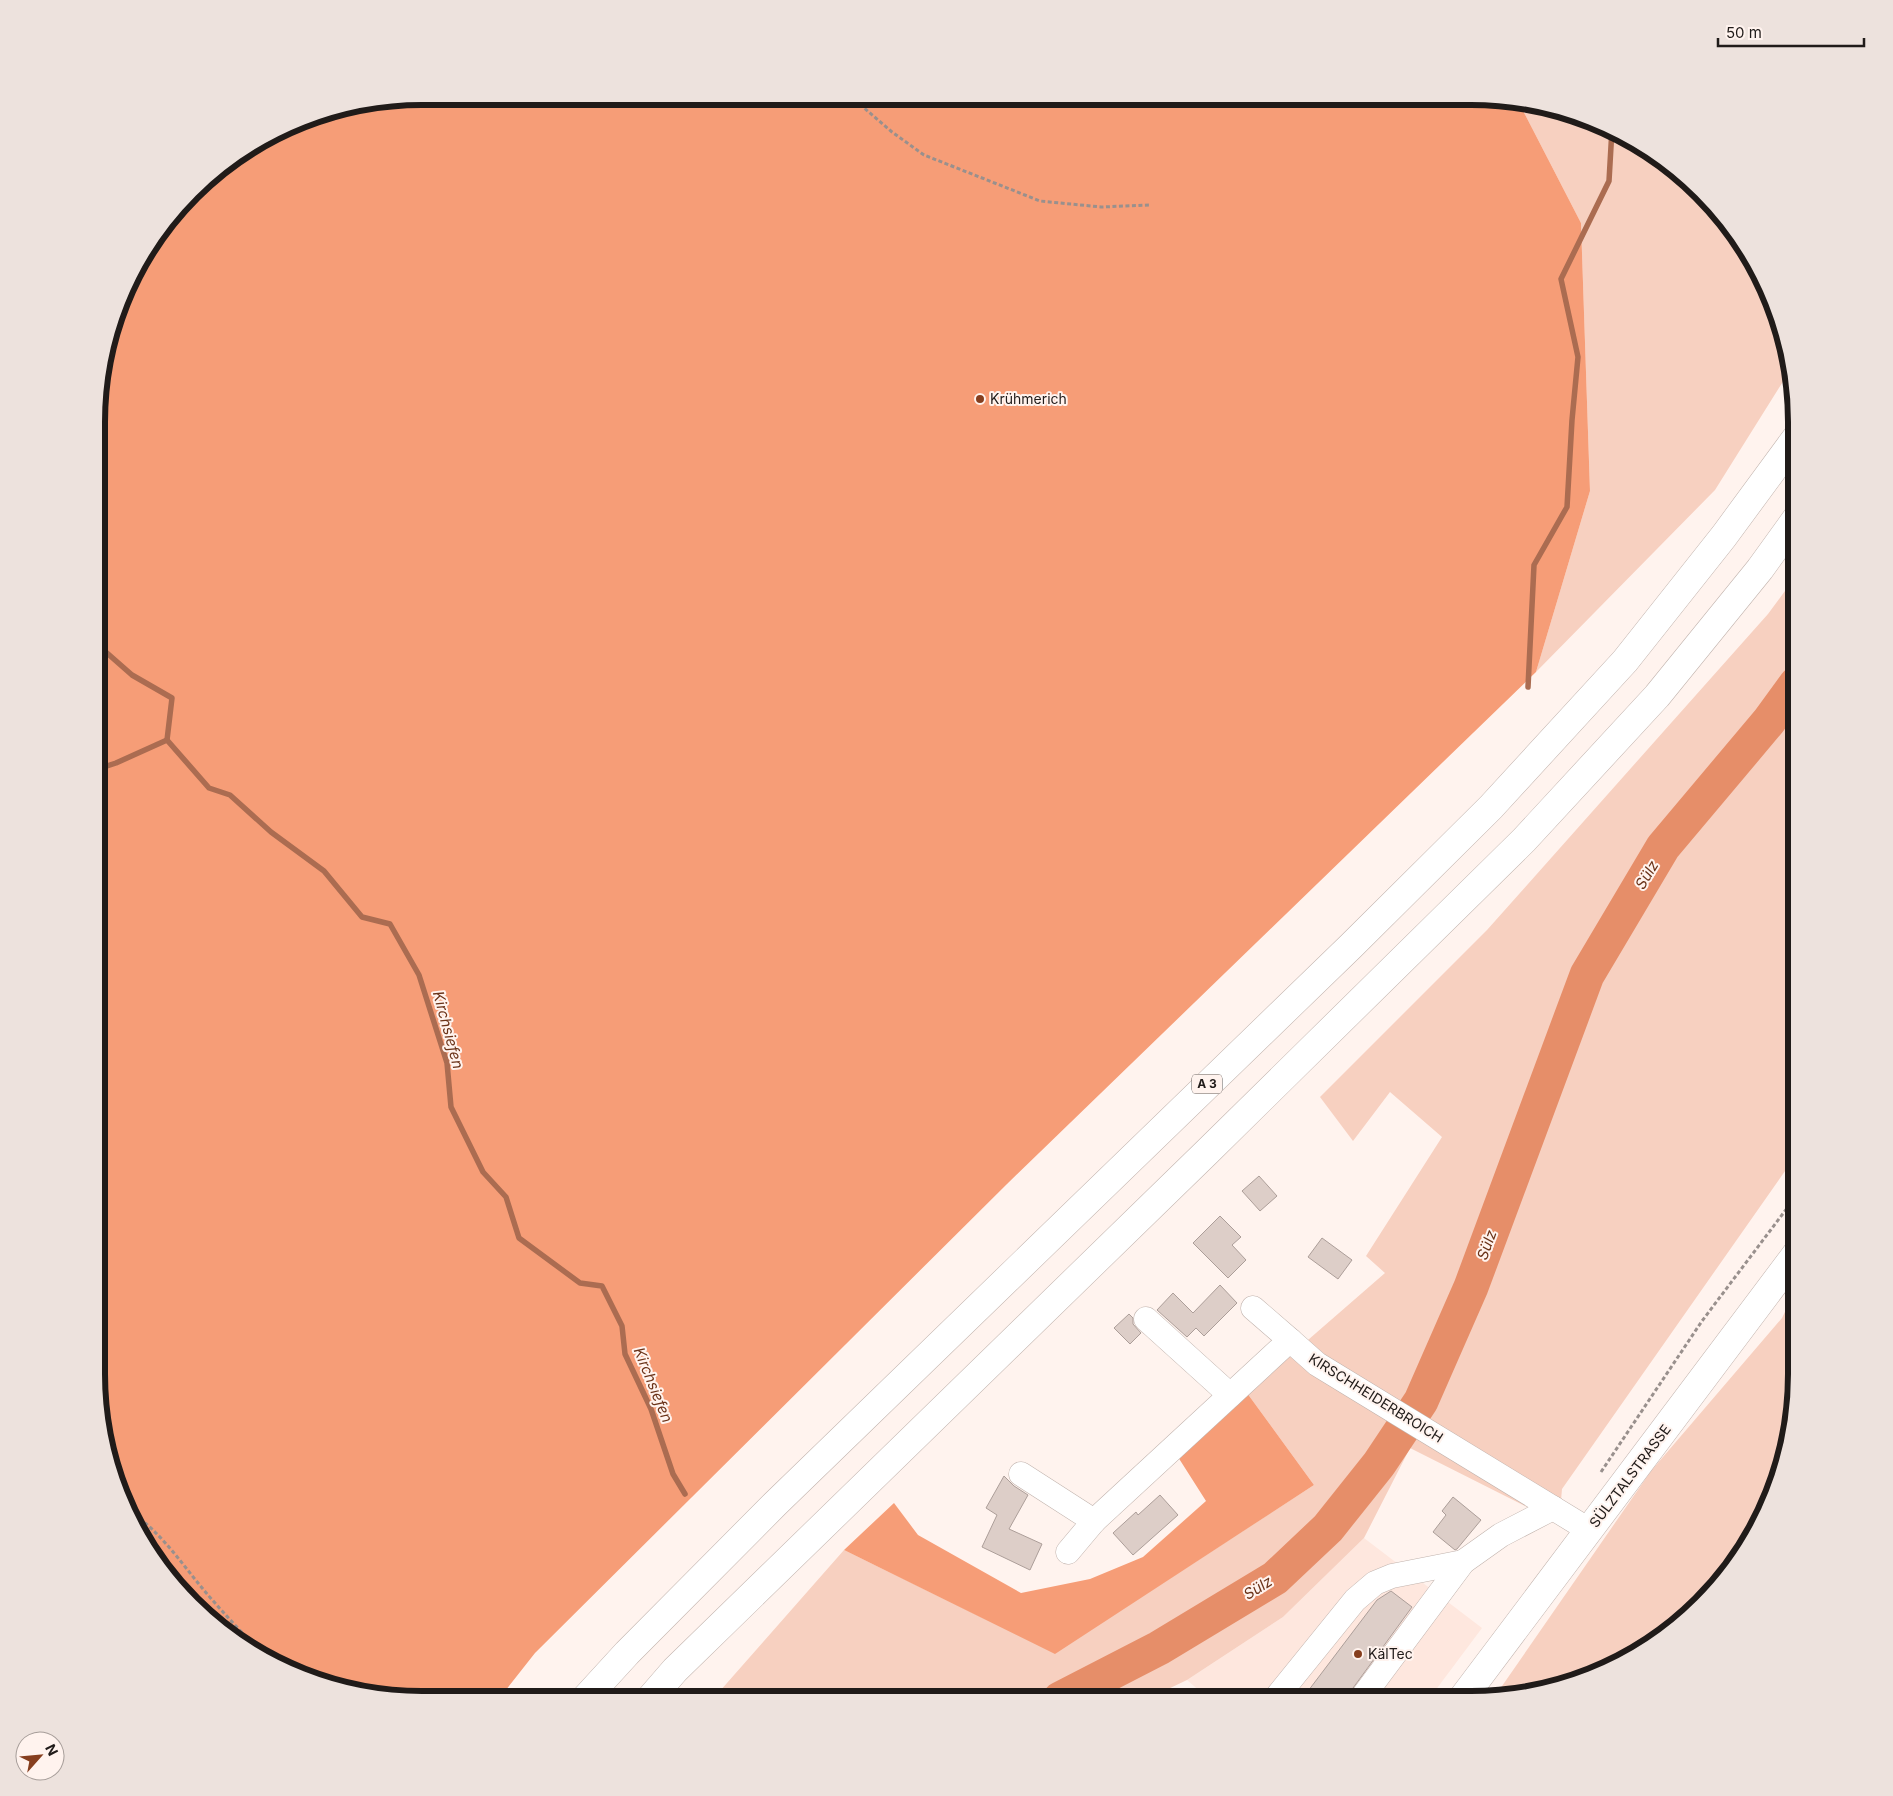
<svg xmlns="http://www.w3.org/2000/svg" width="1893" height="1796" font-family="Inter,sans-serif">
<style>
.built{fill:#fee7de}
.green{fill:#f7d0c0}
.forest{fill:#f69d77}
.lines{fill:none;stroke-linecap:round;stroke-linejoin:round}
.stream{stroke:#ab6c51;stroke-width:5.5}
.river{stroke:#e68e69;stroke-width:35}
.building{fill:#ddcec8;stroke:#ac9e99}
.minor-casing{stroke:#c1b3ad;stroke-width:25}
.major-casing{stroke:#c1b3ad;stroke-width:29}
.highway-casing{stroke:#c1b3ad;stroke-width:29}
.path{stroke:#99908d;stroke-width:3;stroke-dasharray:4 2.5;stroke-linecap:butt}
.minor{stroke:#fff;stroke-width:24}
.major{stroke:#fff;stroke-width:28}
.highway{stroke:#fff;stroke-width:28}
.poi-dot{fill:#863e1e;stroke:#fff3ee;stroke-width:2}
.labels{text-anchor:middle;stroke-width:4;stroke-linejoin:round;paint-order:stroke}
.shield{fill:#fff3ee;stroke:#635c59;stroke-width:1}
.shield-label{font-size:12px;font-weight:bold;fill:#201b19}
.poi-label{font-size:14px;fill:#201b19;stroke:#fff3ee;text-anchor:start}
.street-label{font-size:14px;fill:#201b19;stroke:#fff3ee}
.water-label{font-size:15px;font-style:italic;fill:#6b3319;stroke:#fff3ee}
.rim{fill:none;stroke:#201b19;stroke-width:6}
</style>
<rect width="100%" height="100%" fill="#fff3ee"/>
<!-- built -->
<polygon class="built" points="1364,1538 1482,1628 1429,1699 1209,1699 1187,1680 1283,1617"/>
<!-- green -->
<g class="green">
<polygon points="1518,101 1555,107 1615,130 1669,164 1716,207 1772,297 1789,372 1715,490 1536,672 1590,491 1581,223"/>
<polygon points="1796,576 1797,1154 1562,1489 1559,1523 1410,1448 1364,1538 1283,1617 1187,1680 1147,1699 712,1700 844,1550 1055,1653 1314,1485 1247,1393 1385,1273 1366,1256 1442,1137 1390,1092 1353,1141 1320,1097 1487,930 1768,614"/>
<polygon points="1797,1287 1797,1374 1786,1458 1763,1518 1730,1572 1685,1619 1595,1675 1493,1699 1651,1471 1782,1318"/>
</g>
<!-- forest -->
<g class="forest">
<polygon points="422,96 1492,97 1518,101 1581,223 1590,491 1536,672 1007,1184 535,1653 498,1700 422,1700 338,1689 278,1666 224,1633 177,1588 121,1498 97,1395 99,379 140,259 208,177 317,114"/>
<polygon points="1247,1393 1314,1485 1055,1654 844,1550 894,1503 918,1535 1021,1593 1090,1579 1143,1557 1206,1501 1178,1457"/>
</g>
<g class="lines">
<!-- stream -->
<g class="stream">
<polyline points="99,646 132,675 172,698 167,740 209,788 230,795 271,832 324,871 362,917 390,924 419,975 447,1063 451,1107 483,1172 506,1197 519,1238 580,1283 602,1286 622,1326 625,1354 651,1409 673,1474 685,1494"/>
<polyline points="1528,687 1534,565 1567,507 1572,420 1578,357 1561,279 1609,181 1612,129"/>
<polyline points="98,769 116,763 167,740"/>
</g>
<!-- river -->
<polyline class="river" points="1060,1699 1159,1648 1275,1578 1328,1528 1379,1464 1421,1401 1471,1287 1587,975 1663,847 1769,721 1796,684"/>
</g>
<!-- building -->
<g class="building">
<polygon points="1259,1176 1277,1196 1260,1211 1242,1191"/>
<polygon points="1220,1216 1241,1237 1232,1245 1246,1260 1228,1278 1193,1243"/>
<polygon points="1322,1238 1352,1260 1338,1279 1308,1257"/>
<polygon points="1220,1285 1237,1303 1204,1336 1196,1328 1187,1337 1157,1310 1173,1293 1193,1313"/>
<polygon points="1129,1314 1133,1318 1133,1324 1141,1333 1130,1344 1114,1328"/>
<polygon points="1004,1476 1014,1486 1028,1495 1009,1529 1042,1544 1030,1570 982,1547 997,1515 986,1508"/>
<polygon points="1160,1495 1178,1515 1133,1555 1113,1533 1136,1512 1138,1515"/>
<polygon points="1453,1497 1481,1520 1457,1549 1455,1550 1433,1532 1446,1515 1442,1511"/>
<polygon points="1391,1591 1412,1607 1345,1699 1302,1699 1377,1600"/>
</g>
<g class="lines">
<defs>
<g id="minor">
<polyline points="1253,1308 1290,1340"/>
<polyline points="1146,1319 1230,1395"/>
<polyline points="1021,1474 1094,1521"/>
<polyline points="1068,1552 1094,1521 1290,1340 1317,1364 1589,1530"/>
<polyline points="1275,1699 1355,1600 1375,1583 1392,1576 1463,1562"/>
<polyline points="1361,1699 1463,1562 1501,1535 1553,1508"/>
</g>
<polyline id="major" points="1462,1699 1797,1253"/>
<g id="highway">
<polyline points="584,1700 627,1653 775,1504 1351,946 1491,807 1625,661 1724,536 1796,438"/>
<polyline points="649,1700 675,1670 1207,1152 1524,840 1657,696 1760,569 1796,519"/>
</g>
</defs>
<!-- minor casing -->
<use href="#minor" class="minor-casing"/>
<!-- major casing -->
<use href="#major" class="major-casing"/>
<!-- highway casing -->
<use href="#highway" class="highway-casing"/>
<!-- path -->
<g class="path">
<polyline points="859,97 863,107 892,132 924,155 1040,201 1101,207 1150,205"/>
<polyline points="1601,1472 1702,1321 1797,1195"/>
<path d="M129 1511C161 1531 183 1566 208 1595 227 1617 247 1638 267 1659"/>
</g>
<!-- minor -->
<use href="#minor" class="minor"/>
<!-- major -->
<use href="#major" class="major"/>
<!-- highway -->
<use href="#highway" class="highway"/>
</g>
<!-- markers -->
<g class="poi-dot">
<circle cx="980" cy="399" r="5"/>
<circle cx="1358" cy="1654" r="5"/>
</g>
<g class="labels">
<!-- shield labels -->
<rect class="shield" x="1192" y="1074.5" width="30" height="19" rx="4"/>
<g class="shield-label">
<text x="1207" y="1088">A 3</text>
</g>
<!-- poi labels -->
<g class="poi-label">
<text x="990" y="404">Krühmerich</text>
<text x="1368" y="1659">KälTec</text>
</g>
<!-- street labels -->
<g class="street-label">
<text transform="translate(1376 1398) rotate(32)" y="5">KIRSCHHEIDERBROICH</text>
<text transform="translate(1630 1476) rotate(-53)" y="5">SÜLZTALSTRASSE</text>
</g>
<!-- water labels -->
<g class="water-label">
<text transform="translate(1647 875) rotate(-59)" y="5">Sülz</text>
<text transform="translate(448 1030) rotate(75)" y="5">Kirchsiefen</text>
<text transform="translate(1487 1245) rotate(-70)" y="5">Sülz</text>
<text transform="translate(653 1385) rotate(68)" y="5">Kirchsiefen</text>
<text transform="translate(1258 1588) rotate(-32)" y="5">Sülz</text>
</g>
</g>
<!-- crop -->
<path d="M0 0H1893V1796H0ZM422 105H1471A317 317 0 0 1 1788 422V1374A317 317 0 0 1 1471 1691H422A317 317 0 0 1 105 1374V422A317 317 0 0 1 422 105Z" fill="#ede2dd" fill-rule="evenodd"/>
<path class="rim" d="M422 105H1471A317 317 0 0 1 1788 422V1374A317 317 0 0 1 1471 1691H422A317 317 0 0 1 105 1374V422A317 317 0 0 1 422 105Z"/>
<!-- north arrow -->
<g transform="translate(40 1756) rotate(63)"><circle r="24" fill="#fff3ee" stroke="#a69d99"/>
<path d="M0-4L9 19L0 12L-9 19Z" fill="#863e1e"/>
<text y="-8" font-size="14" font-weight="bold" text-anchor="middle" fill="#201b19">N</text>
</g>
<!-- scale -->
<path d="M1718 38v8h146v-8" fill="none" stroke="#201b19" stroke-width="2.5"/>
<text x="1726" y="38" font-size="15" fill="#201b19" stroke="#fff3ee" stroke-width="4" paint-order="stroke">50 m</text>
</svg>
